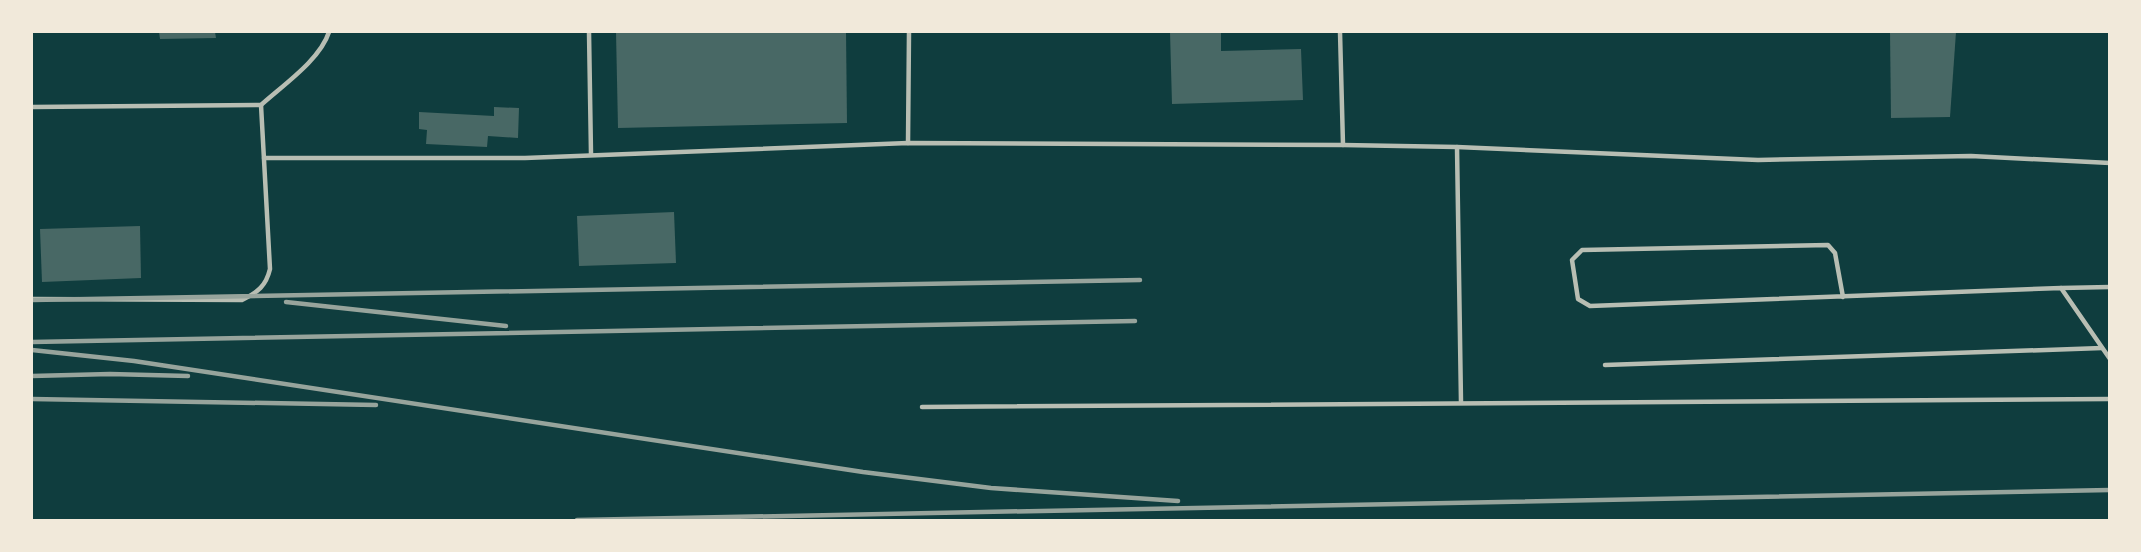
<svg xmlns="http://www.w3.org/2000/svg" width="2141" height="552" font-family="'PT Serif',serif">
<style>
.building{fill:#486865}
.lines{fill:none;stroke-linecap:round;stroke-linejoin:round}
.service{stroke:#b8beb3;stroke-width:4.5}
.rail{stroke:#97a49c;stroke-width:4.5}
</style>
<rect width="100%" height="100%" fill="#0f3d3e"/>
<!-- building -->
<g class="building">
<polygon points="159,32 215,32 216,38 160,39"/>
<polygon points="616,32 846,32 847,123 618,128"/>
<polygon points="1170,32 1221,32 1221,51 1301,49 1303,100 1172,104"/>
<polygon points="1890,32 1956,32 1950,117 1891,118"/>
<polygon points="494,107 519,108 518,138 488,136 487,147 426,144 427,130 419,129 419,112 494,116"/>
<polygon points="674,212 676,263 579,266 577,216"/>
<polygon points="140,226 141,278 42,282 40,229"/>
</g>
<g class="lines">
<!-- service -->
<g class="service">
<polyline points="589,32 591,154"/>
<polyline points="1340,32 1343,145"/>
<path d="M32 107 261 105C283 85 320 60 329 32"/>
<polyline points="908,143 909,32"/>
<polyline points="1457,147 1461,402"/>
<polyline points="264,158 525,158 908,143 1343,145 1457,147 1758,160 1971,156 2110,163"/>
<polyline points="2061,288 2110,287"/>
<polyline points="1843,297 1835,253 1828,245 1582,250 1572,260 1578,299 1590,306 2061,288 2110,359"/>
<path d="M32 299 242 300C258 292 266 286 270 269L261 105"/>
<polyline points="1605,365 2102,348"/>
<polyline points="922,407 2110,399"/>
</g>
<!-- rail -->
<g class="rail">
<polyline points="32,300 1140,280"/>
<polyline points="286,302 506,326"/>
<polyline points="32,342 1135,321"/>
<polyline points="32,350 134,361 863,472 991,488 1178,501"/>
<polyline points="32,376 110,374 188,376"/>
<polyline points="32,399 376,405"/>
<polyline points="577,520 2110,490"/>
</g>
</g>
<!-- border -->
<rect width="2141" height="552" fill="none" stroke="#f1e9da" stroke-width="66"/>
</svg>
